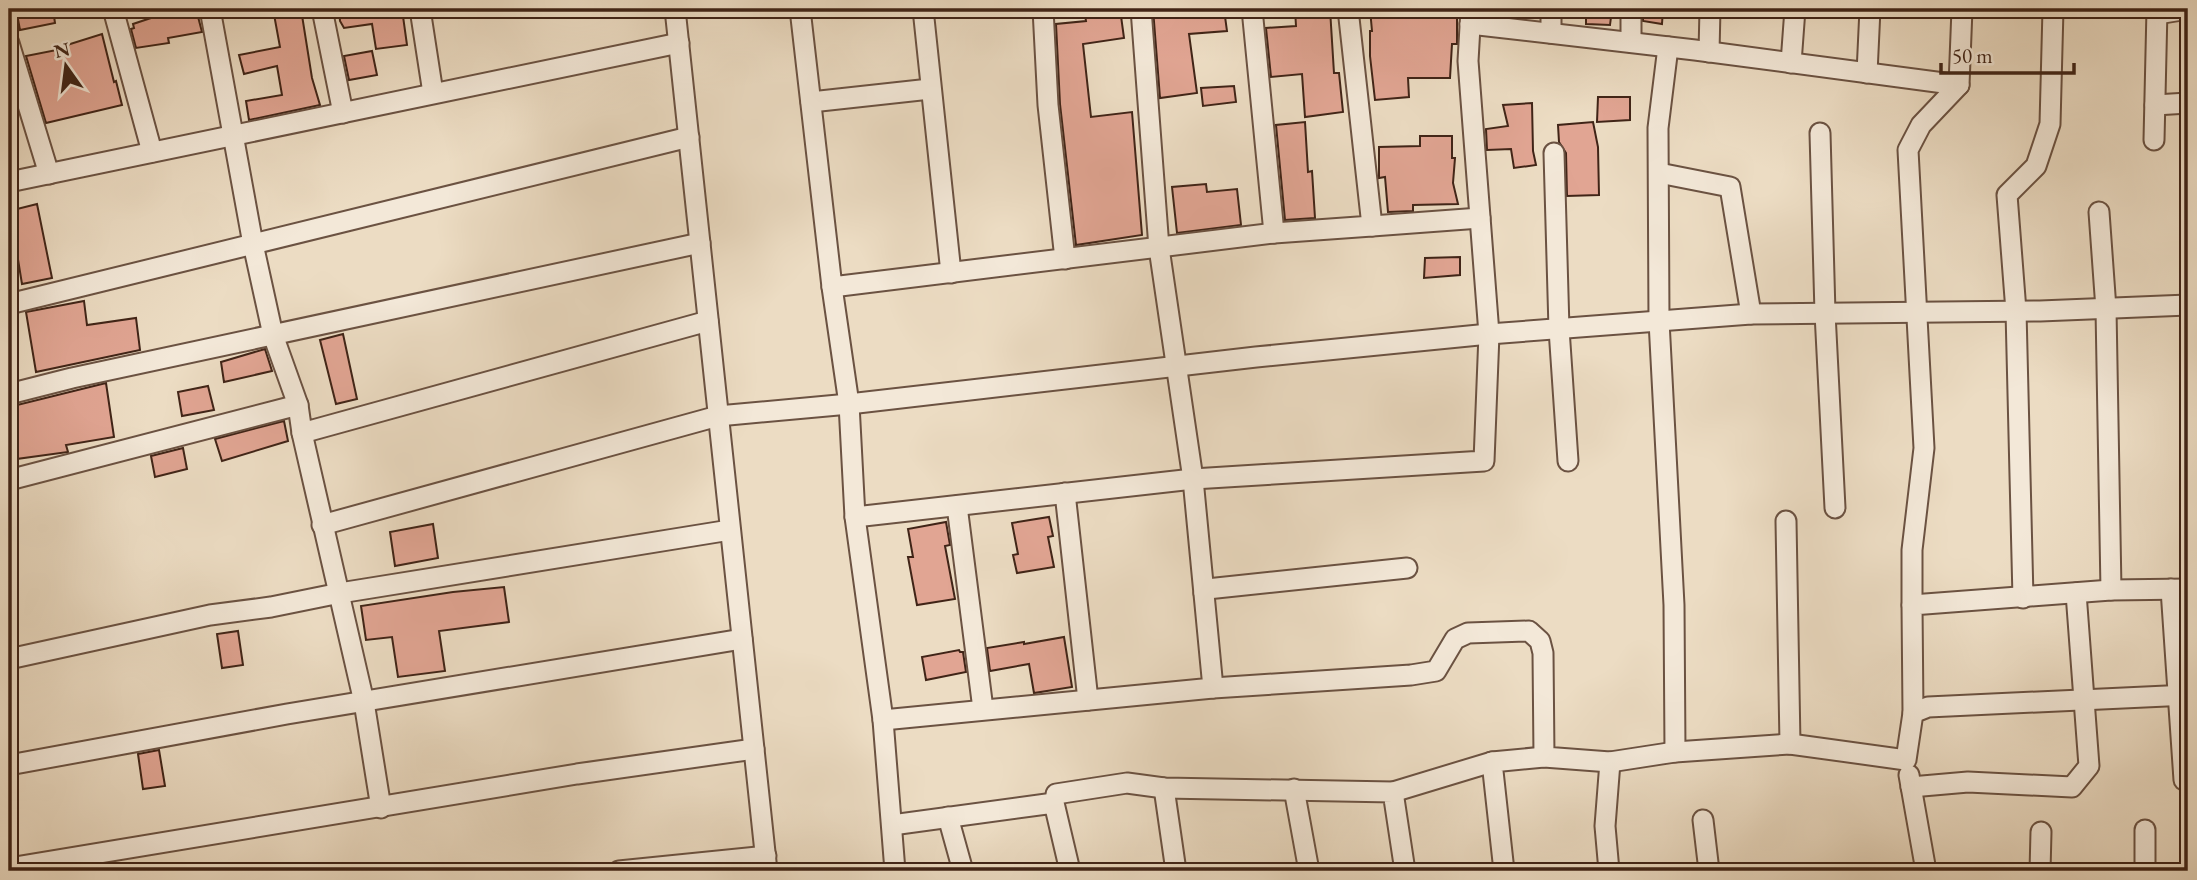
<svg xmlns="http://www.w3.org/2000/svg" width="2197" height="880" font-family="'EB Garamond',serif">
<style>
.building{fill:#e1a593;stroke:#402417;stroke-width:2}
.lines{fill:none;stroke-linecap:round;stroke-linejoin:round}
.minor-casing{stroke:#6b5242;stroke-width:23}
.minor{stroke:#f3e8d8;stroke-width:19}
</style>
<rect width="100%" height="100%" fill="#ecdcc3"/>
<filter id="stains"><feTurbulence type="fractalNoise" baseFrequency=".00286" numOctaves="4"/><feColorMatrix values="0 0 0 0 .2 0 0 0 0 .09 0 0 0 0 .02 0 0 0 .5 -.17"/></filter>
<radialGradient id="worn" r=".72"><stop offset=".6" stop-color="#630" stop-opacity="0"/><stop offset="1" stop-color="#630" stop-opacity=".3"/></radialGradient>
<!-- building -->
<g class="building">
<polygon points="16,9 53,9 55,23 20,30"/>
<polygon points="178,9 196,9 202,32 168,38 169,43 136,48 131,29 134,28 133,24"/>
<polygon points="273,9 301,9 312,78 320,105 249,120 246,101 282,95 277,66 244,74 239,55 280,47"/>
<polygon points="339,9 402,9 407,45 376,49 372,24 344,28 340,21"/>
<polygon points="1084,9 1119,9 1121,16 1124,38 1083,44 1091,117 1132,112 1142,235 1076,245 1060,104 1056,24 1086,21"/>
<polygon points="1153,9 1224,9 1227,31 1189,34 1197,93 1160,98"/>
<polygon points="1295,9 1330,9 1334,73 1339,73 1343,112 1305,117 1302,74 1271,77 1266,28 1296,26"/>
<polygon points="1370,9 1403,9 1404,15 1457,14 1457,44 1452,44 1450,78 1408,78 1409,97 1375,100 1370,56 1370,31 1372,31"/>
<polygon points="1586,9 1612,9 1610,25 1586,24"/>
<polygon points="1643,9 1663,9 1662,24 1643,21"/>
<polygon points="102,34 114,82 116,81 122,105 46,123 26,56 67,48 67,45"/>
<polygon points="372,51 377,75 349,80 344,56"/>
<polygon points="1234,86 1236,102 1203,106 1201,88"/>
<polygon points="1598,97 1630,97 1630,120 1597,122"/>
<polygon points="1532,103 1533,151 1536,165 1514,168 1511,149 1487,150 1486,129 1508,126 1503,105"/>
<polygon points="1305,122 1308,172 1312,171 1315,218 1285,220 1276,125"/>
<polygon points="1593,122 1598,147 1599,195 1567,196 1566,153 1559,142 1558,125"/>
<polygon points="1420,136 1452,136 1452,158 1455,158 1453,183 1458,204 1413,205 1413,211 1388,212 1385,177 1379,178 1379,147 1420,146"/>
<polygon points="1206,184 1207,192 1237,189 1241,225 1177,233 1172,187"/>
<polygon points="37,204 52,278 22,284 15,241 9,242 9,211"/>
<polygon points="1460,257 1460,275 1424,278 1425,258"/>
<polygon points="84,301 87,325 136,318 140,350 36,372 26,312"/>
<polygon points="343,334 357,399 336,404 320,340"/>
<polygon points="265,349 272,371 224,382 221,362"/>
<polygon points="106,383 114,437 66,445 68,452 9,460 9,407"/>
<polygon points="208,386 214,410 182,416 178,392"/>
<polygon points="284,421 288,441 222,461 215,439"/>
<polygon points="183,448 187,469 155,477 151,456"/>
<polygon points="1049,517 1053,536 1048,537 1054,567 1017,573 1013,555 1018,554 1012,523"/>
<polygon points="946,522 950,545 945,546 955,599 917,605 908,557 913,557 908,529"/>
<polygon points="433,524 438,558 395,566 390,532"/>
<polygon points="504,587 509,622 439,631 445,671 398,677 392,637 366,640 361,606 453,592"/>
<polygon points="238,631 243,665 222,668 217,634"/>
<polygon points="1064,637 1072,687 1034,693 1029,664 990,671 987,648 1024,642 1024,644"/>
<polygon points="959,650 960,652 963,652 966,672 926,680 922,657"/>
<polygon points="159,750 165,786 143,789 138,754"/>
</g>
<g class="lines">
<defs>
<g id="minor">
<polyline points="113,9 152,152"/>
<polyline points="210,9 253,244 273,335 298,405"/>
<polyline points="322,9 343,113"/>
<polyline points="420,9 433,93"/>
<polyline points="675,9 767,871"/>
<polyline points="800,9 832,287 1274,233 1372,226 1348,9"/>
<polyline points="923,9 951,273"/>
<polyline points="1043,9 1048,105 1065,259"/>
<polyline points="1252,9 1274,233"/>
<polyline points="2157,14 2188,9"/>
<polyline points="1470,24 1695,50 1959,85 1962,9"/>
<polyline points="1551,33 1551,9"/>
<polyline points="1631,42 1631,9"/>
<polyline points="9,43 49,174"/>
<polyline points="1668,47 1658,128 1659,321 1674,605 1675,752"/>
<polyline points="1709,52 1710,9"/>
<polyline points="1791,63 1795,9"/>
<polyline points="1867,73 1870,9"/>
<polyline points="811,102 930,89"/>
<polyline points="2155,105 2188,103"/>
<polyline points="1820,133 1825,313 1835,508"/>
<polyline points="2154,140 2157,9"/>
<polyline points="1554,153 1559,329 1568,461"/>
<polyline points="1659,173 1730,187 1751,314"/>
<polyline points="9,182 679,43"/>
<polyline points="2099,212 2106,309 2111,590"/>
<polyline points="1372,226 1480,218"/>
<polyline points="832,287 849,404 855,517 883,720 895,871"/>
<polyline points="9,304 689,137"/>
<polyline points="9,394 72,378 700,243"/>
<polyline points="302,433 364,702 381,808"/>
<polyline points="9,480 298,405 302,433 708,321"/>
<polyline points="1065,493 1088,700"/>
<polyline points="957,506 983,709"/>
<polyline points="855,517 1193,479 1484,461 1489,334 1468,61 1471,9"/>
<polyline points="1786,521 1790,744"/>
<polyline points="322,525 718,416 849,404 1256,357 1489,334 1751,314 2040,311 2188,305"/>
<polyline points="2171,589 2184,780 2188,780"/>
<polyline points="1204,593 1207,589 1407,568"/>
<polyline points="2023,598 2016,311 2007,195 2036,166 2050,124 2053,9"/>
<polyline points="1912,605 1912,550 1924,448 1908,150 1921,125 1959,85"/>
<polyline points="9,659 210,615 271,607 340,593 730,530"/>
<polyline points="1213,688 1411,675 1436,671 1455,639 1468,633 1529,631 1540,641 1543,653 1544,757 1610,762 1675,752 1790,744 1906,760 1913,713 1928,707 2188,695"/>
<polyline points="1913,713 1912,605 2111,590 2188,589"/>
<polyline points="883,720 1213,688 1193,479 1159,248 1141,9"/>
<polyline points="9,765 287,714 742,639"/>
<polyline points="1909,775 1926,871"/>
<polyline points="1911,787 1968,782 2072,787 2089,766 2076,593"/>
<polyline points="1164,788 1176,871"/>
<polyline points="1294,789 1309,871"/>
<polyline points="1393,792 1492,762"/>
<polyline points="1056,794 1127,783 1164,788 1393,792 1405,871"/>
<polyline points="948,817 963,871"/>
<polyline points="1703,820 1709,871"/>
<polyline points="892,825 1054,803 1070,871"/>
<polyline points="9,868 577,774 754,749"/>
<polyline points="619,871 766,856"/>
<polyline points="1504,871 1492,762 1544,757"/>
<polyline points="1609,871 1605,826 1610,762"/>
<polyline points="2040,871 2041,832"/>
<polyline points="2145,871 2145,830"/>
</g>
</defs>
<!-- minor casing -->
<use href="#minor" class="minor-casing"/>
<!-- minor -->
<use href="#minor" class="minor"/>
</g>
<!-- margin -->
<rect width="2197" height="880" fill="none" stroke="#ecdcc3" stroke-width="35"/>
<rect x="10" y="10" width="2176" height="859" fill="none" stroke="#402417" stroke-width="3.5"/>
<rect x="18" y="18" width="2162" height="845" fill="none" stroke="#402417" stroke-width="2"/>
<!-- north arrow -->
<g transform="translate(66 66) rotate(346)" stroke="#f3e8d8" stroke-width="5" paint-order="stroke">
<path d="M0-5L12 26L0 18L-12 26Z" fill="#402417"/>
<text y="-10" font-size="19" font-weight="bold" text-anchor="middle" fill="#402417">N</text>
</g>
<!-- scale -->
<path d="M1941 63v10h133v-10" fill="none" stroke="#402417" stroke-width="3.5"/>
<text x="1952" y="63" font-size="21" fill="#402417" stroke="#f3e8d8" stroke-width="5" paint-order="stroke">50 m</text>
<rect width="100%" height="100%" filter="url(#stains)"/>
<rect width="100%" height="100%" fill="url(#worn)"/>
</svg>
